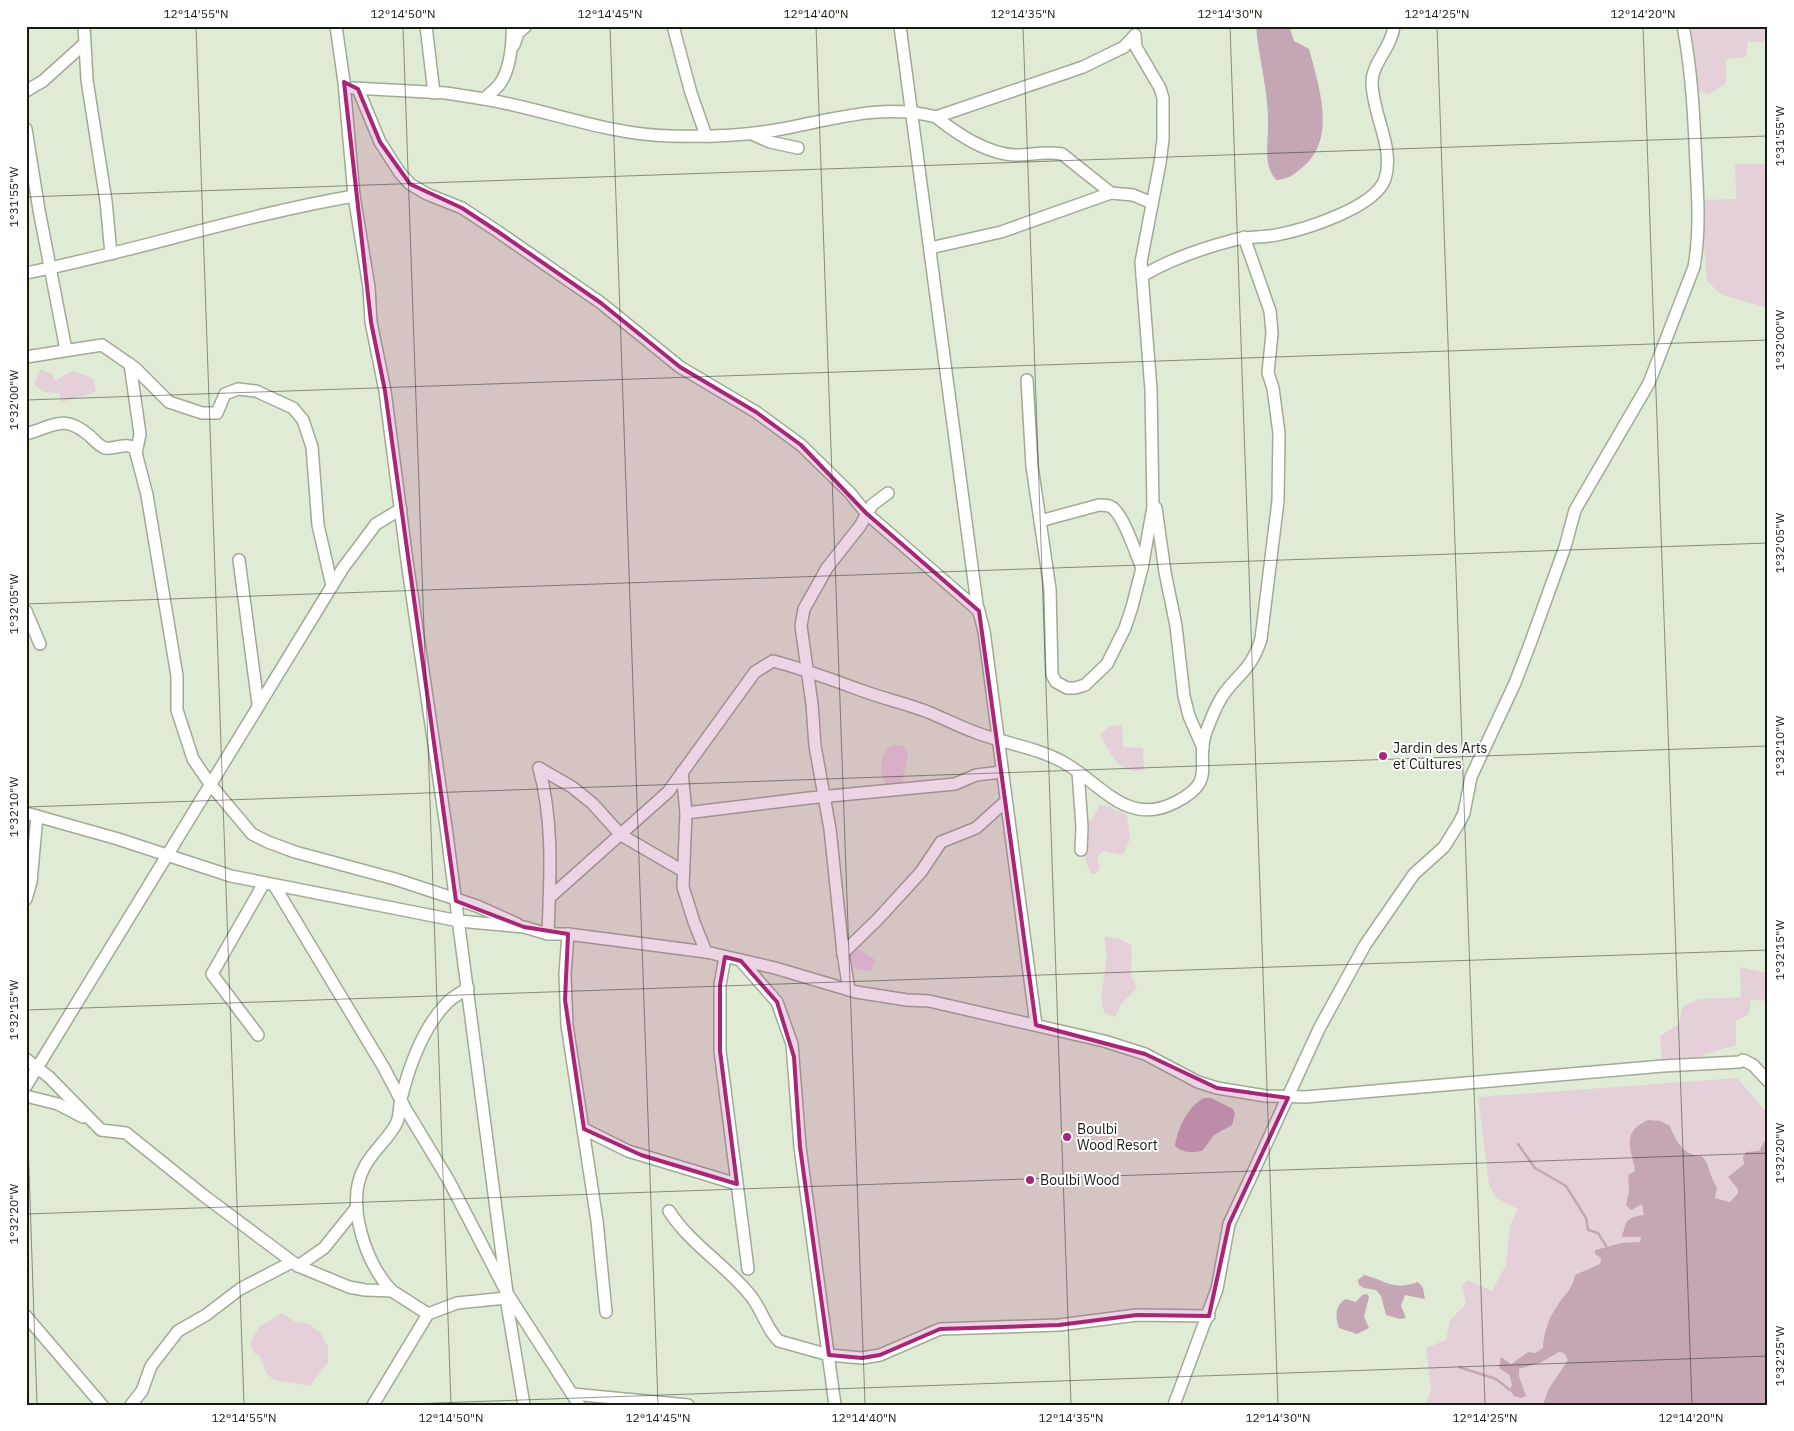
<svg xmlns="http://www.w3.org/2000/svg" width="1794" height="1431" font-family="'IBM Plex Sans',sans-serif">
<style>
.green{fill:#e5d0da}
.water{fill:#c4a6b4}
.lines{fill:none;stroke-linecap:round;stroke-linejoin:round}
.stream{stroke:#c4a6b4;stroke-width:2.5}
.minor-casing{stroke:#a0aa95;stroke-width:14}
.minor{stroke:#fff;stroke-width:11}
.marked{fill:#a72776;fill-opacity:0.2;stroke:#a72776;stroke-width:4;stroke-linejoin:round}
.ticks{fill:none;stroke:#171b13;stroke-width:1;stroke-opacity:0.45}
.poi-dot{fill:#a72776;stroke:#fff;stroke-width:2}
.labels{text-anchor:middle;stroke-width:4;stroke-linejoin:round;paint-order:stroke}
.poi-label{font-size:14px;fill:#171b13;stroke:#fff;text-anchor:start}
.neatline{fill:none;stroke:#171b13;stroke-width:2}
.ticks-label{font-size:12px;text-anchor:middle;fill:#171b13}
</style>
<rect width="100%" height="100%" fill="#e0ebd5"/>
<!-- green -->
<g class="green">
<polygon points="1685,26 1767,26 1763,43 1748,41 1746,57 1726,59 1726,83 1709,94 1694,89"/>
<polygon points="1735,164 1764,164 1768,168 1768,308 1722,295 1707,281 1700,200 1736,199"/>
<polygon points="40,369 52,374 55,381 72,371 93,378 96,392 62,402 59,393 43,392 34,384"/>
<path d="M1122 725 1123 747 1143 748 1144 770C1118 774 1112 756 1100 735L1110 726Z"/>
<path d="M896 745 903 746 908 753 903 780 900 787 887 786C878 773 880 761 887 748Z"/>
<path d="M1100 805 1110 807 1127 815 1130 839 1123 855 1102 851 1097 858 1100 868 1095 874H1091C1081 852 1087 847 1085 825L1092 819Z"/>
<polygon points="1104,936 1120,939 1132,946 1131,976 1137,988 1121,1004 1115,1017 1104,1013 1101,998 1107,955"/>
<polygon points="842,945 862,951 875,960 871,971 858,969 834,957"/>
<polygon points="1740,967 1768,973 1768,1001 1751,1000 1749,1014 1736,1021 1736,1045 1703,1055 1704,1063 1662,1065 1660,1036 1679,1024 1683,1006 1699,999 1741,997"/>
<path d="M1737 1078 1768 1114V1143H1764L1759 1151 1729 1176 1738 1189V1193L1730 1202 1715 1198 1717 1187C1709 1177 1711 1165 1702 1156 1684 1156 1676 1142 1670 1126L1630 1145 1635 1172 1628 1175 1629 1191 1626 1205 1642 1203 1644 1215 1622 1236 1641 1237 1640 1243H1621L1595 1250 1601 1257 1600 1265 1575 1275 1569 1293 1556 1307 1543 1348 1535 1353 1528 1352 1510 1364 1501 1358 1512 1385 1526 1396 1519 1376V1369L1540 1363 1559 1352 1564 1353 1568 1360 1548 1390 1543 1405 1426 1404 1431 1390 1426 1348 1446 1340 1450 1320 1466 1304 1462 1285 1468 1280 1492 1291 1506 1265 1510 1225 1518 1209 1496 1198 1489 1185 1478 1097Z"/>
<polygon points="282,1313 296,1322 309,1324 320,1332 328,1347 328,1362 310,1386 274,1380 267,1374 259,1355 254,1353 250,1343 259,1327"/>
</g>
<!-- water -->
<g class="water">
<path d="M1256 26H1289L1294 41 1309 49C1319 86 1337 139 1303 167 1293 175 1289 179 1276 180 1263 164 1268 146 1268 127 1269 92 1259 61 1256 26Z"/>
<path d="M1204 1098H1211L1233 1109 1235 1114 1232 1125 1214 1135 1202 1151C1192 1153 1183 1153 1175 1146 1178 1128 1187 1107 1204 1098Z"/>
<path d="M1648 1120 1660 1121 1670 1126C1676 1142 1684 1156 1702 1156 1711 1165 1709 1177 1717 1187L1715 1198 1730 1202 1738 1193V1189L1728 1177 1744 1164 1743 1157 1746 1152 1759 1151 1764 1142 1768 1143V1405H1543L1548 1390 1568 1360 1564 1353 1559 1352 1540 1363 1519 1369V1376L1526 1396 1521 1398 1514 1396 1510 1390 1512 1385 1509 1375 1499 1368 1501 1357 1511 1364 1528 1352 1535 1353 1543 1348C1543 1335 1549 1317 1557 1306 1565 1294 1572 1290 1575 1275L1600 1264 1601 1258 1595 1254V1250L1621 1243 1640 1242 1641 1237H1622C1627 1219 1626 1218 1644 1215L1642 1204 1631 1210 1626 1205 1629 1191 1628 1175 1635 1171C1631 1147 1621 1132 1648 1120Z"/>
<path d="M1364 1275C1388 1281 1391 1291 1418 1282L1423 1288 1425 1299 1405 1295 1401 1306 1406 1318 1400 1319 1386 1315 1381 1296 1376 1290 1364 1288 1359 1285 1358 1280Z"/>
<path d="M1367 1294 1369 1297 1364 1317 1369 1328 1357 1334 1339 1328C1335 1316 1335 1305 1346 1299L1356 1302 1362 1295Z"/>
</g>
<g class="lines">
<!-- stream -->
<g class="stream">
<polyline points="1518,1144 1535,1168 1566,1186 1586,1218 1588,1230 1598,1233 1606,1246"/>
<polyline points="1459,1367 1496,1379 1510,1390"/>
</g>
<defs>
<g id="minor">
<polyline points="84,26 87,80 106,201 111,254"/>
<polyline points="336,26 344,82 354,196 369,287 371,322 385,391 407,561 446,827 507,1293 506,1298 457,1303 428,1314 373,1405"/>
<polyline points="426,26 434,93"/>
<polyline points="673,26 691,93 706,136"/>
<path d="M900 26C926 219 950 412 977 604L984 631 1036 1025"/>
<polyline points="514,45 518,33 526,26"/>
<path d="M353 88 446 93 484 99C489 94 495 90 499 85 510 71 513 43 512 26"/>
<polyline points="358,89 380,142 400,173 410,184 427,194 462,208 497,231 601,303 680,367 756,412 801,445 850,493 866,513 979,611"/>
<polyline points="26,91 43,81 84,44"/>
<path d="M484 99C545 109 608 135 670 136 705 137 741 136 776 130 828 121 883 102 936 117L1083 67 1124 47 1135 35"/>
<path d="M936 117C957 134 988 154 1015 155 1031 155 1046 151 1062 154L1111 193 1133 195 1152 203"/>
<polyline points="26,129 39,210 66,350"/>
<polyline points="752,134 770,142 798,148"/>
<polyline points="930,248 1001,232 1111,193"/>
<path d="M26 273C137 251 243 215 354 196"/>
<path d="M1142 276C1169 260 1200 249 1230 241 1245 236 1261 238 1276 235 1303 230 1375 208 1385 179 1395 147 1372 114 1372 82 1372 63 1392 47 1394 26"/>
<polyline points="26,357 102,345 135,368 169,402 202,413 217,413 225,394 238,389 256,391 293,408 303,420 312,447 318,525 332,586"/>
<polyline points="130,364 140,434 136,454"/>
<polyline points="1027,380 1032,466 1050,589 1052,675 1056,682 1067,688 1075,688 1085,685 1107,664 1125,628 1132,607 1142,568 1153,507 1151,390 1141,262 1160,163 1163,139 1163,98 1160,88 1136,47 1135,35"/>
<path d="M26 434C56 425 64 414 90 436 94 440 99 446 105 448 115 450 127 441 135 449L147 495 177 676V710L193 759 210 784 252 834 268 842 295 852 395 879 477 906 517 924"/>
<polyline points="1156,508 1165,572 1176,626 1184,696 1189,716 1203,748"/>
<path d="M1040 521 1099 505C1104 505 1110 505 1114 509 1126 521 1135 552 1142 568"/>
<polyline points="239,560 258,704"/>
<polyline points="26,611 40,644"/>
<polyline points="539,768 572,787 592,803 621,835 683,871"/>
<path d="M539 768C554 823 550 878 548 934"/>
<polyline points="682,772 686,813 683,887 694,922 706,952"/>
<polyline points="1078,772 1082,827 1081,850"/>
<polyline points="26,813 118,839 231,876 459,921 524,927 548,934 568,934 706,952 775,968 856,992 907,1000 929,1001 1104,1041 1145,1054 1198,1082 1217,1088 1266,1096 1305,1097 1663,1066 1739,1062 1743,1060 1753,1065 1768,1081"/>
<polyline points="686,813 809,798 955,784 976,775 1002,772"/>
<polyline points="274,885 384,1068 405,1108 449,1181 507,1293 579,1405"/>
<path d="M549 898 668 792 755 672 773 661C804 669 833 680 863 691 885 699 907 704 928 712 945 719 960 727 977 733 1004 743 1038 748 1063 762 1101 783 1127 828 1176 802 1219 780 1194 765 1206 732 1211 719 1217 702 1226 691 1243 670 1252 667 1261 639L1278 501 1279 433 1273 388 1268 373 1272 333 1270 311 1244 237"/>
<polyline points="26,899 31,882 37,816"/>
<polyline points="568,934 565,974 567,1025 597,1221 606,1312"/>
<polyline points="843,953 878,919 921,872 941,842 976,828 1006,801"/>
<polyline points="725,957 720,985 720,1051 748,1269"/>
<polyline points="741,961 777,1002 792,1044 800,1147 835,1405"/>
<polyline points="849,990 843,953 830,829 815,746 812,704 801,626 804,609 827,568 860,526 872,505 888,493"/>
<polyline points="258,1035 212,974 264,883"/>
<polyline points="26,1059 49,1077 101,1130 126,1133 203,1195 298,1266 349,1287 365,1290 392,1291 428,1314"/>
<polyline points="26,1086 343,568 376,524 401,509"/>
<polyline points="26,1096 58,1104 83,1117"/>
<polyline points="584,1129 628,1151 737,1184"/>
<path d="M669 1211C690 1244 726 1265 750 1295 762 1309 766 1329 779 1341L829 1355 862 1358 880 1355 940 1329 1059 1325 1137 1315 1209 1316"/>
<polyline points="298,1266 324,1248 357,1207"/>
<path d="M392 1291C366 1265 345 1203 364 1168 372 1151 390 1138 397 1122 400 1114 399 1106 401 1099 409 1067 423 1028 446 1004 452 997 461 993 468 988"/>
<polyline points="506,1298 524,1405"/>
<polyline points="26,1316 102,1405"/>
<polyline points="572,1394 688,1405"/>
<polyline points="131,1405 142,1391 151,1366 178,1331 206,1315 240,1289 292,1262"/>
<path d="M1174 1405 1217 1289 1229 1224 1250 1179 1319 1029 1365 945 1414 874 1444 847 1459 823 1464 813 1471 777 1515 683 1530 644 1565 547 1575 510 1649 383 1694 267C1700 233 1698 199 1696 164 1694 118 1692 72 1683 26"/>
</g>
</defs>
<!-- minor casing -->
<use href="#minor" class="minor-casing"/>
<!-- minor -->
<use href="#minor" class="minor"/>
</g>
<!-- marked area -->
<path class="marked" d="M344 82 358 89 380 142 410 184 462 208 497 231 601 303 680 367 756 412 801 445 866 513 979 611 1036 1025 1145 1054 1217 1088 1288 1098 1229 1224 1209 1316 1137 1315 1059 1325 940 1329 880 1355 862 1358 829 1355 800 1147 794 1057 777 1002 741 961 725 957 720 985V1051L737 1184 641 1155 584 1129 565 1000 568 934 524 927 456 901 385 391 371 322Z"/>
<!-- ticks -->
<path class="ticks" d="M196 26 244 1405M403 26 451 1405M610 26 658 1405M816 26 865 1405M1023 26 1071 1405M1230 26 1278 1405M1437 26 1485 1405M1643 26 1692 1405M26 197 1768 136M26 400 1768 340M26 604 1768 543M26 807 1768 746M26 1010 1768 950M26 1083 37 1405M26 1214 1768 1153M380 1405 1768 1356"/>
<!-- markers -->
<g class="poi-dot">
<circle cx="1383" cy="756" r="5"/>
<circle cx="1067" cy="1137" r="5"/>
<circle cx="1030" cy="1180" r="5"/>
</g>
<g class="labels">
<!-- poi labels -->
<g class="poi-label">
<text x="1393" y="753">Jardin des Arts<tspan x="1393" dy="16">et Cultures</tspan></text>
<text x="1077" y="1134">Boulbi<tspan x="1077" dy="16">Wood Resort</tspan></text>
<text x="1040" y="1185">Boulbi Wood</text>
</g>
</g>
<!-- border -->
<rect width="1794" height="1431" fill="none" stroke="#ffffff" stroke-width="55"/>
<rect x="28" y="28" width="1738" height="1376" class="neatline"/>
<g class="ticks-label">
<text x="196" y="18">12°14'55"N</text>
<text x="403" y="18">12°14'50"N</text>
<text x="610" y="18">12°14'45"N</text>
<text x="816" y="18">12°14'40"N</text>
<text x="1023" y="18">12°14'35"N</text>
<text x="1230" y="18">12°14'30"N</text>
<text x="1437" y="18">12°14'25"N</text>
<text x="1643" y="18">12°14'20"N</text>
<text transform="translate(1780 136) rotate(-90)" y="4">1°31'55"W</text>
<text transform="translate(14 197) rotate(-90)" y="4">1°31'55"W</text>
<text transform="translate(1780 340) rotate(-90)" y="4">1°32'00"W</text>
<text transform="translate(14 400) rotate(-90)" y="4">1°32'00"W</text>
<text transform="translate(1780 543) rotate(-90)" y="4">1°32'05"W</text>
<text transform="translate(14 604) rotate(-90)" y="4">1°32'05"W</text>
<text transform="translate(1780 746) rotate(-90)" y="4">1°32'10"W</text>
<text transform="translate(14 807) rotate(-90)" y="4">1°32'10"W</text>
<text transform="translate(1780 950) rotate(-90)" y="4">1°32'15"W</text>
<text transform="translate(14 1010) rotate(-90)" y="4">1°32'15"W</text>
<text transform="translate(1780 1153) rotate(-90)" y="4">1°32'20"W</text>
<text transform="translate(14 1214) rotate(-90)" y="4">1°32'20"W</text>
<text transform="translate(1780 1356) rotate(-90)" y="4">1°32'25"W</text>
<text x="244" y="1422">12°14'55"N</text>
<text x="451" y="1422">12°14'50"N</text>
<text x="658" y="1422">12°14'45"N</text>
<text x="864" y="1422">12°14'40"N</text>
<text x="1071" y="1422">12°14'35"N</text>
<text x="1278" y="1422">12°14'30"N</text>
<text x="1485" y="1422">12°14'25"N</text>
<text x="1691" y="1422">12°14'20"N</text>
</g>
</svg>
